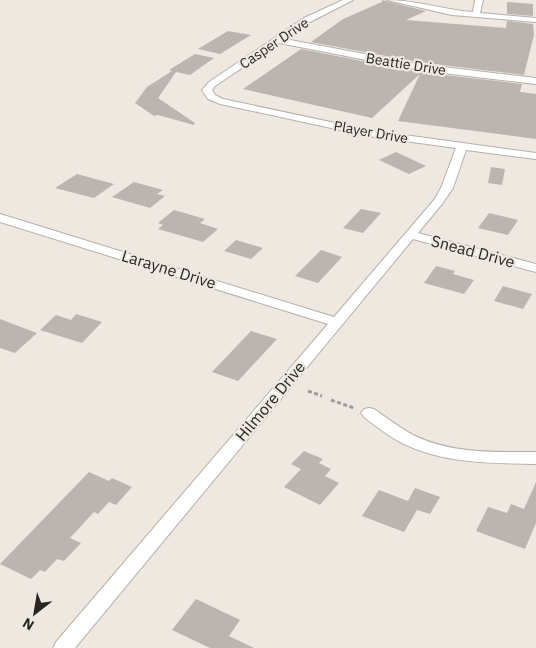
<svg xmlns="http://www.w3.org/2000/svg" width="536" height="648" font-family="'IBM Plex Sans',sans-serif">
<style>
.building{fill:#bcb4ae}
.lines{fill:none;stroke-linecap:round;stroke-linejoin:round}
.minor-casing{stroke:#b5b0a8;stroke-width:2}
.path{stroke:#9f9b95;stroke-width:3;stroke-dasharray:4 2.5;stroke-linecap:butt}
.minor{fill:#fff;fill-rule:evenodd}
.labels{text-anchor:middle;stroke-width:4.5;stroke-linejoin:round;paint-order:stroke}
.far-street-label{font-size:14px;fill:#282623;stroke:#eee8e0}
.street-label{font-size:16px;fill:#282623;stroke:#eee8e0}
</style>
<rect width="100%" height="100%" fill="#eee8e0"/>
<!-- building -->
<g class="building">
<polygon points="382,0 426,11 406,20 506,28 507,21 533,24 534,35 524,75 418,62 311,42 343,19 382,2"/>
<polygon points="507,2 533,4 533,16 507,14"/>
<polygon points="228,31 251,35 220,54 198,49"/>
<polygon points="301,49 418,72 522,84 520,92 536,94 536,139 398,121 420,74 372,118 243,89"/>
<polygon points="195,54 214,58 190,75 176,72 158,98 195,123 194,125 158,115 154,116 135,103 147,87 172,71 169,70"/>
<polygon points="396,152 426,166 409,174 379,160"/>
<polygon points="491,167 505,169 502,185 488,183"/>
<polygon points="77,174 114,184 94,198 55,188"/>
<polygon points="134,182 163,190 157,194 165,196 150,208 112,197"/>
<polygon points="361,209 381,213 363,233 343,228"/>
<polygon points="174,210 205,219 200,223 218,229 203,242 158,229 163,225 158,223"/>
<polygon points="489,213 518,220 508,235 478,228"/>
<polygon points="236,240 263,248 251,259 224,251"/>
<polygon points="321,250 342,257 318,283 295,276"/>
<polygon points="436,266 455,271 453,274 474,280 464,294 424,283"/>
<polygon points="503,286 532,294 523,309 494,301"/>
<polygon points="76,314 102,322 82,343 40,330 56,315 71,320"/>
<polygon points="0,319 37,333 15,353 0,348"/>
<polygon points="251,331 277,339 238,381 212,372"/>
<polygon points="304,451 323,459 319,463 331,469 325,476 339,483 320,505 284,487 301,469 291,464"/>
<polygon points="89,472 109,481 112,478 132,487 116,505 109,502 98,514 94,512 70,538 81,543 64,561 57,559 45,572 40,570 31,579 0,564"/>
<polygon points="536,482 536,523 525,549 476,531 488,507 507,513 511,504 524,509"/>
<polygon points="415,488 440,497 430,514 417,510 404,532 362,516 379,490 408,501"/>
<polygon points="196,599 240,620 229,636 254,648 210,648 172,630"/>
</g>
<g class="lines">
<defs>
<g id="minor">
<polygon points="343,0 353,0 310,22 285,39 418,64 536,78 536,84 418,70 279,43 215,86 212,90 215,95 223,99 368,130 536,153 536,159 466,150 453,188 442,204 418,233 536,264 536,272 413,239 75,648 53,648 56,642 328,324 0,222 0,214 334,317 434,200 441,188 456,148 368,136 220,104 208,99 202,90 209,82 304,18"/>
<path d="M387 0C416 0 444 10 473 12L475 0H483L480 13 536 18V22L452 15Z"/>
<path d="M369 408 374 409C387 418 400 428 413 435 451 454 495 452 536 452V464C491 463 444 464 402 443 388 436 376 426 364 417L361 413 364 409Z"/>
</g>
</defs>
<!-- minor casing -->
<use href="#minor" class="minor-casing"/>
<!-- path -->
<g class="path">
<polyline points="308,391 322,396"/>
<polyline points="331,400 354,408"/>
</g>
<!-- minor -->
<use href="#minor" class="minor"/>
</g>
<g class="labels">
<!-- far-street labels -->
<g class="far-street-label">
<text transform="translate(274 43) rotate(-34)" y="5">Casper Drive</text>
<text transform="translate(406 64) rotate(9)" y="5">Beattie Drive</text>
<text transform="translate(371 132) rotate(10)" y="5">Player Drive</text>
</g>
<!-- street labels -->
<g class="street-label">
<text transform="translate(473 251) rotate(15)" y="6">Snead Drive</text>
<text transform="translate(169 269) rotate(17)" y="6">Larayne Drive</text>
<text transform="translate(270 401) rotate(-50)" y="6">Hilmore Drive</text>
</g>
</g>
<!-- north arrow -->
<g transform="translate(35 613) rotate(211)" stroke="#eee8e0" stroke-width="4" paint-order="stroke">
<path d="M0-4L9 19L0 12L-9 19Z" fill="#282623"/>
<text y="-8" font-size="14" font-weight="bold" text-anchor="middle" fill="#282623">N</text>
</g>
</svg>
